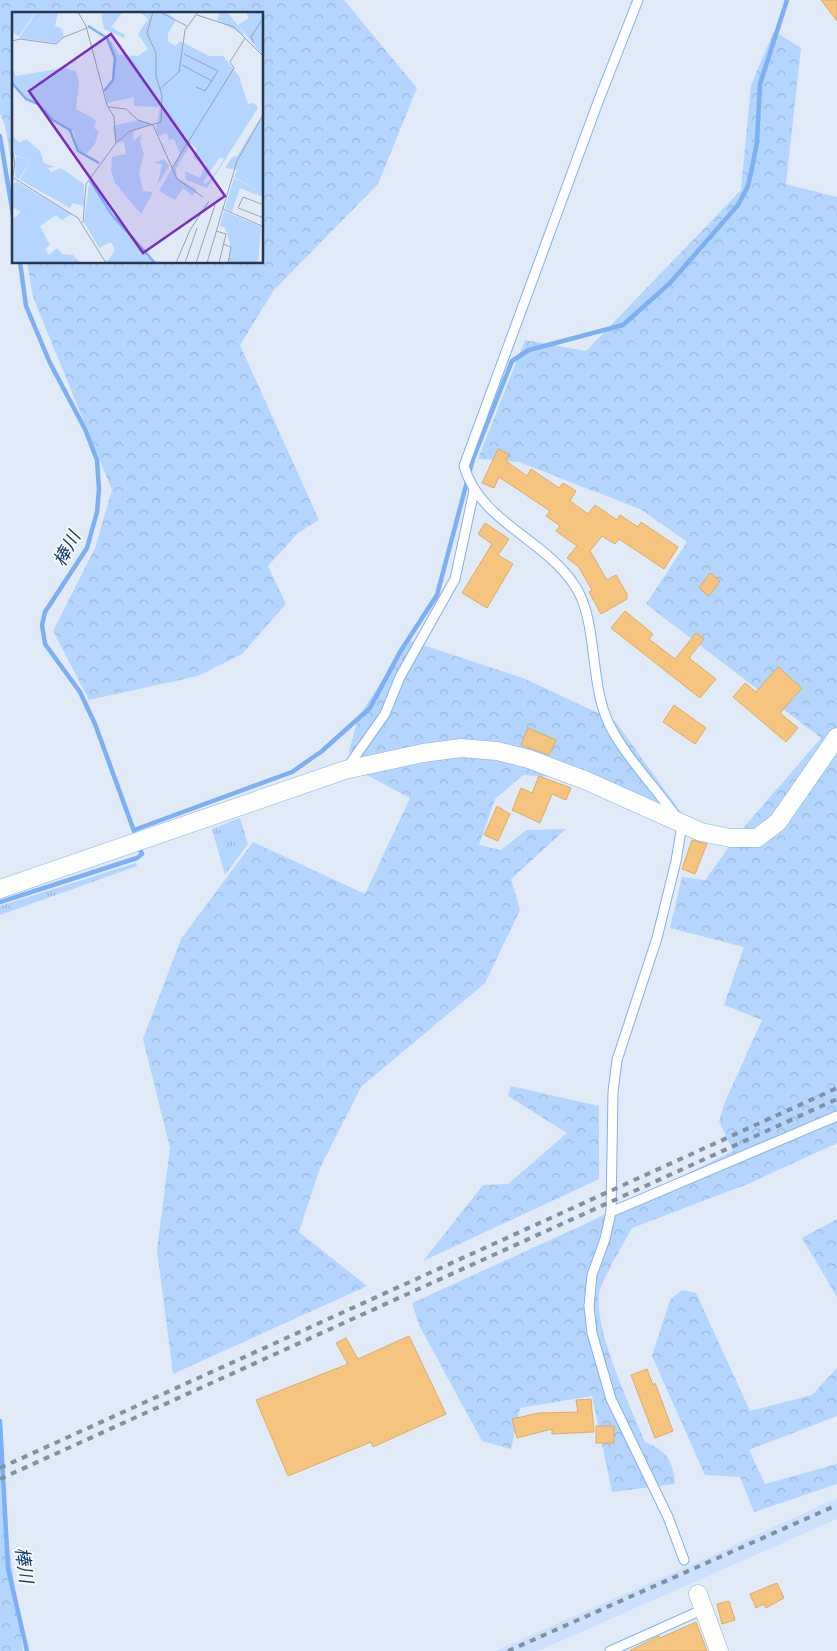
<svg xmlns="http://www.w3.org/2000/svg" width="837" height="1651" font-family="'IBM Plex Sans','Noto Sans JP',sans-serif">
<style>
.built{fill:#cbe1fd}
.grass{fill:url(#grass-tufts)}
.forest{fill:url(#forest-crowns)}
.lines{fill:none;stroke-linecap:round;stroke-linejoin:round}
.stream{stroke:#7db0f3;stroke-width:4.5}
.building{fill:#f5c47e;stroke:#dcac67}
.service-casing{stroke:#81b1f0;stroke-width:11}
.minor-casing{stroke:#81b1f0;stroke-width:19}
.service{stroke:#fff;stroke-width:9}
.minor{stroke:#fff;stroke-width:18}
.rail{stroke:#8190a3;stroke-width:4;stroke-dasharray:6 6;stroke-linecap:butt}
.labels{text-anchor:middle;stroke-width:4;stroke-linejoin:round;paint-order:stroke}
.water-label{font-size:18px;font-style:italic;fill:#103d70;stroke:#f7f7f7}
.inset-river{fill:none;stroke:#7db0f3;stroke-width:2.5}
.inset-road{fill:none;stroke:#95a3b6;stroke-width:1}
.view{fill:#7b2cbf;fill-opacity:0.15;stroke:#7b2cbf;stroke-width:2.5}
.inset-edge{fill:none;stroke:#243852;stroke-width:2.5}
</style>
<defs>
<pattern id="grass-tufts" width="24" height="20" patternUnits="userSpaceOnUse" patternTransform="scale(1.25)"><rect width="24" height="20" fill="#b4d5fe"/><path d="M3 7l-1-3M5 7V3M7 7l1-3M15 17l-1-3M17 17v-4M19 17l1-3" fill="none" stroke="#9bb8dc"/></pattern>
<pattern id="forest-crowns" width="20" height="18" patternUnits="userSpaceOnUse" patternTransform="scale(1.25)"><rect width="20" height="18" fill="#b4d5fe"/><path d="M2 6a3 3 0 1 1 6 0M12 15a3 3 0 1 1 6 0" fill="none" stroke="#9bb8dc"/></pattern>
</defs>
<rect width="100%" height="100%" fill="#e1ebf8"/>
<!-- built -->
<polygon class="built" points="837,1498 837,1519 538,1651 495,1651 702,1560"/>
<!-- grass -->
<g class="grass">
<polygon points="240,818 248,844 225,875 212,829"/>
<polygon points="136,863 137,866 0,915 0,906"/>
</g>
<!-- forest -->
<g class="forest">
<polygon points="0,0 344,0 417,88 378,184 274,290 240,345 319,520 298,533 268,566 286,604 242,654 198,676 89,700 53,631 95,548 112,490 33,297 27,263 262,262 262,14 14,14 14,179 5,125 0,113"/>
<path d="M774 31 801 48 786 184 837 197V1143L748 1184 632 1228C625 1241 601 1282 599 1293 594 1331 630 1405 645 1442 667 1451 673 1460 675 1484L612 1492 592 1396 520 1408 511 1449 482 1441 419 1325 412 1303 583 1225 733 1151 719 1121 725 1102 762 1020 724 1005 744 947 670 928 682 877 705 880 739 833 821 738 646 604 687 542 642 510 519 462 478 459 525 340 586 351 741 190 751 85Z"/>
<polygon points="408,640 523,678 615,721 685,818 606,780 523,775 495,799 479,845 501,850 526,830 566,829 511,879 520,910 485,983 361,1087 320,1168 299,1232 367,1286 173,1374 157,1250 170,1148 143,1039 181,939 253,842 365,894 410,798 361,772 349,752 358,718"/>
<polygon points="511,1086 599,1106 599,1179 423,1261 483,1185 508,1184 567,1133 508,1096"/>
<polygon points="837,1219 837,1297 802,1238"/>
<polygon points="682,1290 696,1293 750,1411 812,1395 837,1368 837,1416 749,1450 765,1484 837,1464 837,1484 754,1512 740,1477 705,1475 652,1356 670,1300"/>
<polygon points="0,1448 2,1492 23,1651 0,1651"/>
</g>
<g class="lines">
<!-- stream -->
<g class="stream">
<polyline points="0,136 14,221"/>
<polyline points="20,262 26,306 50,363 85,429 97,460 99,489 97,512 87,548 45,612 42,625 45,644 80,692 95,724 134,831"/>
<polyline points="134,830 292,772 322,751 370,708 400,652 437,595 473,459 512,361 529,350 623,325 670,283 738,205 748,186 752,168 757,142 760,84 787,0"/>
<polyline points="0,902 137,858 142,854 139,847"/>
<polyline points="0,1421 8,1568 27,1651"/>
</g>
</g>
<!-- building -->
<g class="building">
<polygon points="821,0 837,0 837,21"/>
<polygon points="498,449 509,454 506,461 527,476 531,469 559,488 563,483 576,491 570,501 588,514 595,505 617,520 620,515 638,527 641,522 678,547 664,569 619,539 615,544 602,536 590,551 607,580 616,575 627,594 627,599 601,614 589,592 592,590 578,566 567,558 577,546 556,531 560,526 546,516 550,511 499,477 494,488 482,483"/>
<polygon points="485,523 509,539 498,555 513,564 487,608 462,593 492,544 478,534"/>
<polygon points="710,573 720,581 709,596 699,588"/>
<polygon points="625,611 653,634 649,639 675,659 696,633 704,639 689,658 716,679 700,698 611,628"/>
<polygon points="778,667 802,688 780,713 798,728 786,742 733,697 745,683 756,692"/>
<polygon points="674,705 706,728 695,744 663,722"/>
<polygon points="528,728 556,740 549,755 521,745"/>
<polygon points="539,776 571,788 566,800 552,794 540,823 512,810 521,788 532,793"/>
<polygon points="497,806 510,814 498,841 484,835"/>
<polygon points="692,840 707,844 695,874 682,869"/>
<polygon points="409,1336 446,1414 373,1447 371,1442 288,1476 256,1400 348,1364 336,1343 346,1338 358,1359"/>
<polygon points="647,1369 653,1385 655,1383 673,1431 655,1438 631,1375"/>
<polygon points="591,1399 594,1432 552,1434 552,1429 517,1438 512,1419 539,1413 578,1412 576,1400"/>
<rect x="596" y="1426" width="18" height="17"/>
<polygon points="777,1583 784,1598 766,1608 764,1604 756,1608 750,1594"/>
<polygon points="729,1601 735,1620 722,1624 717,1604"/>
<polygon points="696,1622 707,1651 629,1651 659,1636 660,1638"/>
</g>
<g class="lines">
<defs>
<g id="service">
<path d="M638 0 598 102 464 466C480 522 545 539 575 586 597 619 590 677 606 717 619 751 661 793 682 825L676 861 657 938 617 1060 613 1092 611 1212 605 1239 592 1275 589 1306 592 1333 611 1399 668 1517 684 1560"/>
<polyline points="347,768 385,714 400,677 455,579 474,491"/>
<polyline points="611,1212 837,1116"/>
<polyline points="610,1651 704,1609"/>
</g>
<g id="minor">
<polyline points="0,889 345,770 423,753 461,748 497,751 529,759 587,781 701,832 730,838 757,838 778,822 837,737"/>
<polyline points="698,1594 719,1651"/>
</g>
</defs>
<!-- service casing -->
<use href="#service" class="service-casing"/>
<!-- minor casing -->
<use href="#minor" class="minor-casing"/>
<!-- service -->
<use href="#service" class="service"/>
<!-- minor -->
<use href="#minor" class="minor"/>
<!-- rail -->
<g class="rail">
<polyline points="0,1468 837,1088"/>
<polyline points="0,1479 837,1099"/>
<polyline points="508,1651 837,1505"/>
</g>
</g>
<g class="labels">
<!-- water labels -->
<g class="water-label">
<text transform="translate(67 549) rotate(-62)" y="6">棒川</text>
<text transform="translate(24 1565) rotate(82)" y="6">棒川</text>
</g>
</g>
<!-- overview -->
<g transform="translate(12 12)">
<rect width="251" height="251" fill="#e1ebf8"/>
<path d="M24 0H46L43 14 49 16 52 24 45 31 7 26ZM215 0 226 13 233 24 205 8 208 1ZM4 144 19 148 7 167 3 165ZM222 166 245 178V183L228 176 220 200 213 196Z" fill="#b4d5fe"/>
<path d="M0 0H23L7 24 0 20ZM89 0H111L99 15 113 23 112 26 92 17ZM128 0H155L164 8 156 21V29L163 34 168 29 197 44H211L227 64 236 92 242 91 246 96 195 176 174 168 173 159 188 166 194 152 181 146 185 137 179 132 164 156 165 165 185 178 180 184 171 176 163 188 147 179 168 142 162 127 157 128 155 121 147 124 144 118 148 95 122 94V85L95 91 92 77 99 73 103 47 95 29H99L107 43 126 44 136 37 126 22 136 7ZM208 145 212 147 206 157 194 172 191 170ZM233 0H251V44L226 13 237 6ZM0 56 4 64 51 56 64 59 67 71 64 97 84 108 82 116 87 119 83 132 74 142 66 138 62 120 41 106 26 91 13 85 0 70ZM251 102V185L246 183 245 178 222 165 225 158 213 156 220 145 225 144ZM127 108 141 112 122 119 121 124 122 129 130 122 128 130 132 142 127 161 131 179 141 180 129 202 103 171 99 159 100 145 114 142 112 130 103 129 101 114ZM0 124 8 131 14 127 28 139 32 151 43 155 36 156 39 160 49 156 72 172V194L61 191 58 196 8 168 19 148 3 143ZM152 147 157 154 145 174 150 152 142 151ZM5 170 60 202 50 208 44 203 28 214 38 233 33 237 37 243 45 236 50 242 61 243 69 251H0V208L9 200 0 195V172ZM77 172 100 204 143 251H94L103 238 99 230 87 236 72 210ZM212 199 249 215 246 251H216L219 235 213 216 208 214Z" fill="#b4d5fe" fill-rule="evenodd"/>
<path class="inset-river" d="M76 14 95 26 103 46 101 68 92 79M0 71 14 87 26 92 41 108 58 118 66 139 87 151M78 169 100 203 143 251"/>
<path class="inset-road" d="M66 0 74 14 95 93 102 105 104 131M148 0 175 14M185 3 222 15 252 45M0 29 8 27 44 32 52 25 75 16M242 31 239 25 252 5M172 42 206 59 193 79 184 75M170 53 200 69M148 77 167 60 173 18 186 0M97 95 114 97 126 108 141 113 165 167 191 185M0 135 3 151 0 169M160 156 222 56 218 50 233 26M0 165 66 206 94 251M252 193 231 185 226 196 252 206M211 197 252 215M71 211 74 172 104 131 118 119 149 110 150 84 144 64V41L135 21 141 0M204 219 214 222 207 251M211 232 219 235 216 251M164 251 178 218 197 189M173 251 185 216M184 251 203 193M195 251 225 149 252 101"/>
<path class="view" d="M99 22 213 184 131 241 17 79Z"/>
<rect width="251" height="251" class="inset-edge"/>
</g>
</svg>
